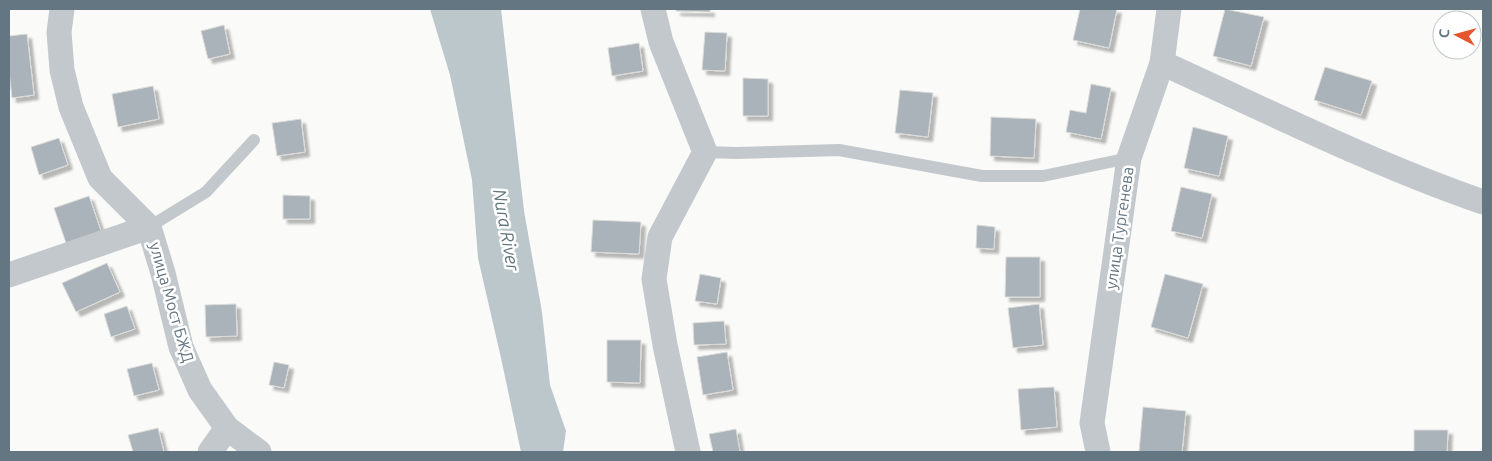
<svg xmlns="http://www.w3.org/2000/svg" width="1492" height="461" font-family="Ubuntu,sans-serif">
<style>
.water{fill:#bbc7cb}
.building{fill:#aab3b9;stroke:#dcdcda;filter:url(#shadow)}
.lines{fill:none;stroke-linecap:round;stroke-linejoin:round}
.lane{stroke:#c3c8cc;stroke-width:12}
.street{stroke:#c3c8cc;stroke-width:25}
.labels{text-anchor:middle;stroke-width:5;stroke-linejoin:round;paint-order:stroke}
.street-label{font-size:16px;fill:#657683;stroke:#fff}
.water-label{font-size:18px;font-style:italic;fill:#60757c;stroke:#fff}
</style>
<defs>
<filter id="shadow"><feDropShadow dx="4.5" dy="4.5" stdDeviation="1" flood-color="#0004"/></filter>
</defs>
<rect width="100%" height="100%" fill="#fafaf8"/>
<!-- water -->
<polygon class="water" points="430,9 501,9 524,211 542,312 550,385 566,431 563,452 521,452 501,358 478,258 472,180 450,75"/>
<!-- building -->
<g class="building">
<polygon points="676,9 710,9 710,12 676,11"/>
<polygon points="1080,9 1117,9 1109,48 1073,40"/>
<polygon points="1225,9 1264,17 1251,66 1213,56"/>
<polygon points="224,25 230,54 208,59 201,31"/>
<polygon points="705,32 727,33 725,71 702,70"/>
<polygon points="27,34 34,95 12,98 9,71 9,36"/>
<polygon points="639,43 643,71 612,76 608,48"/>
<polygon points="1325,67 1372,81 1361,115 1314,100"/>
<polygon points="743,78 768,79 768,116 743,116"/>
<polygon points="1091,84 1111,88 1101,139 1066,132 1070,110 1086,113"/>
<polygon points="153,86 159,119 118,127 112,94"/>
<polygon points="900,90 933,93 928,137 895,133"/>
<polygon points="991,117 1036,119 1034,158 990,156"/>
<polygon points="301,119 305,152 277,156 272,123"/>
<polygon points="1193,127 1228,136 1219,176 1184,168"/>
<polygon points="59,138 68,165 39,175 31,147"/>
<polygon points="1181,187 1212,194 1202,238 1171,231"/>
<polygon points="283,195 310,196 310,219 283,219"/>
<polygon points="89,196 101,231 66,243 54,208"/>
<polygon points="593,220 641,222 639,254 591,252"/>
<polygon points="977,225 995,227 994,249 976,248"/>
<polygon points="1006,257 1040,257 1040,297 1005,297"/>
<polygon points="107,263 120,292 76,312 62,283"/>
<polygon points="700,274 721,278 717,304 695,301"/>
<polygon points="1165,274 1203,284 1188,338 1151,327"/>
<polygon points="236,304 237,336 206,337 205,305"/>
<polygon points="1039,304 1043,345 1013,348 1008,308"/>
<polygon points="127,306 135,329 111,337 104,314"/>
<polygon points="724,321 726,344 694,345 693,323"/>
<polygon points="607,340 641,340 640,383 607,382"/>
<polygon points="727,352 733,390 703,395 697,357"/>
<polygon points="274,362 289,365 284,388 269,385"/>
<polygon points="152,363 159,390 134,396 127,369"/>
<polygon points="1054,387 1057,427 1021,430 1018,389"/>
<polygon points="1143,407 1186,411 1182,452 1139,452"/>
<polygon points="158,428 164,452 133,452 128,435"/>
<polygon points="736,429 740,452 713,452 709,434"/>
<polygon points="1414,430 1448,430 1447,452 1414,452"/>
</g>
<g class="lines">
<!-- lane -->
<g class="lane">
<polyline points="705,152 737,153 839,150 982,176 1043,176 1129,158"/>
<polyline points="149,227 206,192 254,140"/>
</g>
<!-- street -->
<g class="street">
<polyline points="653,9 661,42 705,152 660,237 654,279 665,345 688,452"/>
<path d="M1162 63C1268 111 1373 164 1483 202"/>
<polyline points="149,227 163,273 181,347 200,390 227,428 259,452"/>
<polyline points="9,275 149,227 100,178 71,107 62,70 59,32 62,9"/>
<polyline points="210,452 227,428"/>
<polyline points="1098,452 1092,423 1129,158 1162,63 1169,9"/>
</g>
</g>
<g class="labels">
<!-- street labels -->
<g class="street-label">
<text transform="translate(1119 228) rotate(-82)" y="6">улица Тургенева</text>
<text transform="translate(172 302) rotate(74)" y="6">улица Мост БЖД</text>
</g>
<!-- water labels -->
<g class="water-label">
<text transform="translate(506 230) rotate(80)" y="6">Nura River</text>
</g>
</g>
<!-- border -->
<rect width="1492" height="461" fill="none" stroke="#657683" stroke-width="20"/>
<!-- north arrow -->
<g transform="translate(1457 35) rotate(276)"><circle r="24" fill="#ffffff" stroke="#c1c8cd"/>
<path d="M0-4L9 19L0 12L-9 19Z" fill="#e4572e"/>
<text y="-8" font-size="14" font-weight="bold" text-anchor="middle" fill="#657683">С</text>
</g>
</svg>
